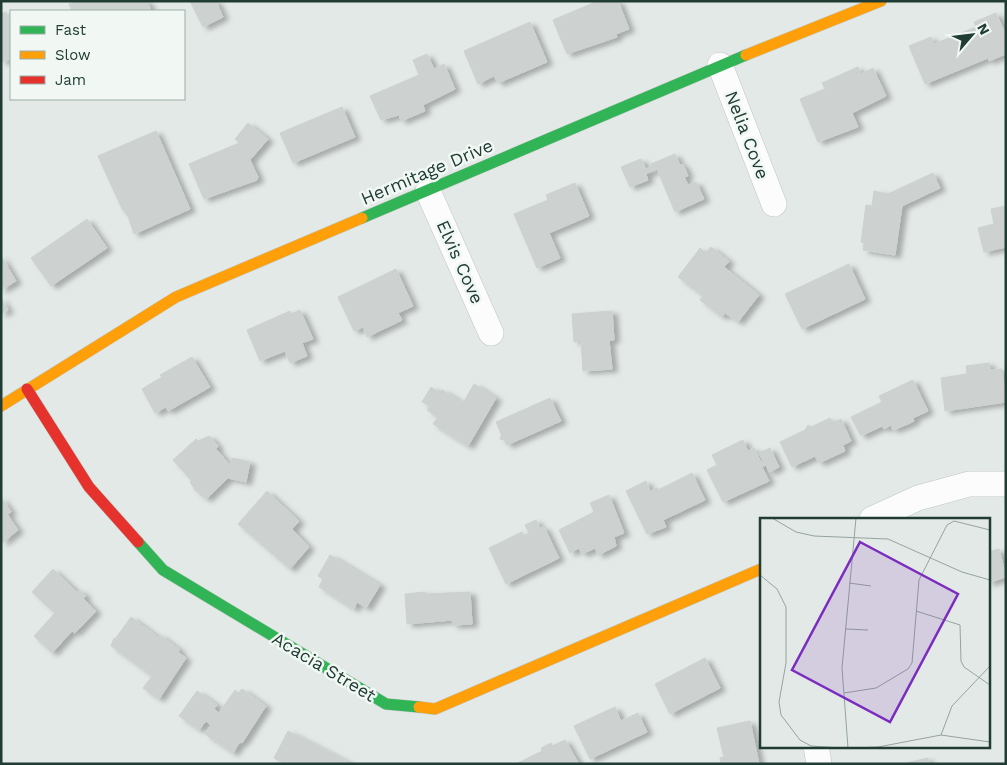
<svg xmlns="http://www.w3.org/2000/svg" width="1007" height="765" font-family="'Work Sans',sans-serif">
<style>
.building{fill:#cdd2d0;stroke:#cbd2cf;filter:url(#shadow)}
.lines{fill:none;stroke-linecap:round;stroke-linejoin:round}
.street-casing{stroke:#c0c6c3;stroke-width:26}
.fast-casing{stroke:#bec7c3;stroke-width:12}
.slow-casing{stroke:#bec7c3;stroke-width:12}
.jam-casing{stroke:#bec7c3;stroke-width:12}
.street{stroke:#fbfcfb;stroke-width:25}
.fast{stroke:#30b455;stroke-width:11}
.slow{stroke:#ff9f0a;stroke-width:11}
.jam{stroke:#e5322d;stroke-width:11}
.labels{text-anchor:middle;stroke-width:5;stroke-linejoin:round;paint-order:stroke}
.street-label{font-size:18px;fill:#203c34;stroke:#f1f8f4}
.inset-road{fill:none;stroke:#95a49f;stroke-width:1}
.view{fill:#7b2cbf;fill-opacity:0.15;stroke:#7b2cbf;stroke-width:2.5}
.inset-edge{fill:none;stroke:#203c34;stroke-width:2.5}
</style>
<defs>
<filter id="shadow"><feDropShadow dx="5.5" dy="3" stdDeviation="2.5" flood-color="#0004"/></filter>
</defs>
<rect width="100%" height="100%" fill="#e3e9e6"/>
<!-- building -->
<g class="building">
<polygon points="75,1 147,1 151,11 72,11 69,4"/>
<polygon points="190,1 216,1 223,17 203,27"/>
<polygon points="598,1 618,1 629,29 616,34 617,37 567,54 553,20"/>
<polygon points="6,12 8,17 11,16 11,59 1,62 1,14"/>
<polygon points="996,13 1006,35 1006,54 989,61 988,58 925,84 909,46 931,37 934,44 976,27 974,22"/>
<polygon points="530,22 547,62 498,83 494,76 478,84 464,51"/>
<polygon points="427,54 434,69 444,64 455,89 423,105 425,111 401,121 399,115 381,120 370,96 419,75 413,60"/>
<polygon points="858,67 861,74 873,68 886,96 852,113 858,127 818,142 800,99 825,89 822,83"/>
<polygon points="342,107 355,137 293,163 280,133"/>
<polygon points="248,123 268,139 250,160 258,177 257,180 204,199 189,164 239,143 235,139"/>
<polygon points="156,131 190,209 134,234 128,216 122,209 98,156"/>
<polygon points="675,154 680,165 683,164 688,176 684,177 688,185 696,182 704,199 675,212 657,169 646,174 648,180 630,187 621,167 641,159 646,169 652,166 651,164"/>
<polygon points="933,173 940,188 902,206 895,255 863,250 864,243 861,242 866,205 872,206 874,191 888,194"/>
<polygon points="575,183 589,216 549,233 560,258 537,268 514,214 548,200 546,195"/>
<polygon points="1006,206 1006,247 984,252 978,228 994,224 991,209"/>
<polygon points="87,219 107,248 51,286 31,258"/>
<polygon points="711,247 729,261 724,267 759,295 738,322 725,313 722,317 700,300 703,296 678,277 700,248 706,253"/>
<polygon points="1,256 16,281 1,290"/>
<polygon points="849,264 865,299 802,329 785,294"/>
<polygon points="396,269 413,306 398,313 402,320 367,337 363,327 354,331 338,297"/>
<polygon points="1,298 8,310 1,314"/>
<polygon points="300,310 313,339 302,343 307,356 290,363 285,351 260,361 247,330 290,311 291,314"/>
<polygon points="612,311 614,340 609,340 612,369 583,371 581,341 574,342 572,314"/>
<polygon points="192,357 210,387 168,411 166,407 155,413 142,389 162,377 160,375"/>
<polygon points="989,363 990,370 1002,369 1006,402 945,411 941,378 967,374 966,366"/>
<polygon points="913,380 928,411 913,418 914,421 908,424 893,430 891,425 884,429 882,426 861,436 851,417 882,402 879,396"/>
<polygon points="474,384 496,398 468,446 433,424 438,417 427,410 430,406 422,402 431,387 440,393 442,390 463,403"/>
<polygon points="550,398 561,421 507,445 504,439 501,440 500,437 502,436 496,422"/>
<polygon points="830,418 833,423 841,419 851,441 843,445 845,451 819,463 815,456 792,467 780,442 805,430 808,425 811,427"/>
<polygon points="209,436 218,446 216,449 230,465 232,458 250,462 246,482 228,478 206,499 195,490 190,482 192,481 173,460 196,439 198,441"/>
<polygon points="743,440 748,451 754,448 761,462 763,461 759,453 770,448 779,467 769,472 766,465 762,467 769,481 723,502 707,470 717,465 712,455"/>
<polygon points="692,473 705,500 663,520 666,527 647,534 626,491 646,481 651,493 653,489 657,488 658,490"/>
<polygon points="267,491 299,521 292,529 309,547 290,569 238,524"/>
<polygon points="609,495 624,533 614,537 616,546 598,555 595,548 582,554 579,548 570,553 559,530 594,512 590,503"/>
<polygon points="1,497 11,512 7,514 18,530 2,543"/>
<polygon points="536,520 540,528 544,527 559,558 506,584 489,548 522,532 524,536 529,533 525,525"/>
<polygon points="999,549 1006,577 988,583 988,552"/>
<polygon points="330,555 380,585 366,608 357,602 354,609 319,587 323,579 318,576"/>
<polygon points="53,569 77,592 79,590 86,596 83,598 96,611 75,633 72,631 52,653 34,636 55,613 32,592"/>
<polygon points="425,592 425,594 470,592 472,624 453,625 452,620 407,624 405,594"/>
<polygon points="131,617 158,637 160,635 180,650 178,652 186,658 159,699 143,688 152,676 111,646 114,638 115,639"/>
<polygon points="705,658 720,688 670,714 655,684"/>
<polygon points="242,689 266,706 242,743 240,742 233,753 205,734 211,725 206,721 199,730 179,716 197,691 217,705 214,709 219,713 235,690 239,693"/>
<polygon points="615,707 621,721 638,713 647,732 590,759 574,726"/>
<polygon points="750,721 759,764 721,764 720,758 724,757 717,728"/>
<polygon points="288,731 348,762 347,764 285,764 274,758"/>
<polygon points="565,740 579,764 516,764 542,751 541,748 551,743 552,746"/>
<polygon points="928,758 929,764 902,764"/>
</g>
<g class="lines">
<defs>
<g id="street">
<polyline points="720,65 774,204"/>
<polyline points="428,191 491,333"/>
<polyline points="872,519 918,498 969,484 1006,484"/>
<polyline points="816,746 819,764"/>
</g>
<g id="fast">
<polyline points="362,218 746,55"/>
<polyline points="138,542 163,570 386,704 419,707"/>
</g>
<g id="slow">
<polyline points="746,55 881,1"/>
<polyline points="1,406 176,297 362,218"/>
<polyline points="419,707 435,709 761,569"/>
</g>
<polyline id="jam" points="27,389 89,487 138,542"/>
</defs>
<!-- street casing -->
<use href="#street" class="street-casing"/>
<!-- fast casing -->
<use href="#fast" class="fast-casing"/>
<!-- slow casing -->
<use href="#slow" class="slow-casing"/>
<!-- jam casing -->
<use href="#jam" class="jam-casing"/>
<!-- street -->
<use href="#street" class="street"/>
<!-- fast -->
<use href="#fast" class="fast"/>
<!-- slow -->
<use href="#slow" class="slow"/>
<!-- jam -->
<use href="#jam" class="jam"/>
</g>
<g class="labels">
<!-- street labels -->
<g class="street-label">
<text transform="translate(747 135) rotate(69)" y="6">Nelia Cove</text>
<text transform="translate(427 172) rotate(-23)" y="6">Hermitage Drive</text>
<text transform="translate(460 262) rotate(66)" y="6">Elvis Cove</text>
<text transform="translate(324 667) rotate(31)" y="6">Acacia Street</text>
</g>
</g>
<!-- overview -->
<g transform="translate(760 518)">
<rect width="230" height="230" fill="#e3e9e6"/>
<path class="inset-road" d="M12 0 36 14 54 18 128 21 202 54 230 62M0 57 17 71 26 89V145L19 184 21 197 40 222 51 228 81 230M89 65 111 68M156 93 200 107 201 143 204 149 230 167M86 111 108 112M84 175 116 170 148 151 152 145 159 62 187 7 194 3 230 12M181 217 192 188 230 148M88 230 82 150 96 0M91 230 118 229 181 217 230 224"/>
<path class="view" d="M100 24 198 76 130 204 32 152Z"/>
<rect width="230" height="230" class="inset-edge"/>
</g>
<!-- border -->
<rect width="1007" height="765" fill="none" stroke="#203c34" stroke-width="5"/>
<!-- legend -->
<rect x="10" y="10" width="175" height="90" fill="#f1f8f4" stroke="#9dada7"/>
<rect x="20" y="26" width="25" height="8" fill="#30b455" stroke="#9dada7"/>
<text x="55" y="35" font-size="15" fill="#203c34">Fast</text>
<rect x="20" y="51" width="25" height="8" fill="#ff9f0a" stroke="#9dada7"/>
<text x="55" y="60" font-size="15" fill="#203c34">Slow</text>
<rect x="20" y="76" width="25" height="8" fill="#e5322d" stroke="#9dada7"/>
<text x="55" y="85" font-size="15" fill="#203c34">Jam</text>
<!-- north arrow -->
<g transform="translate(972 35) rotate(62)" stroke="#f1f8f4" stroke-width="4" paint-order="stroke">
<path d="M0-4L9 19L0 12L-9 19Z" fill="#203c34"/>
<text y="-8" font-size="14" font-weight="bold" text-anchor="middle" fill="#203c34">N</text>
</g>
</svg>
